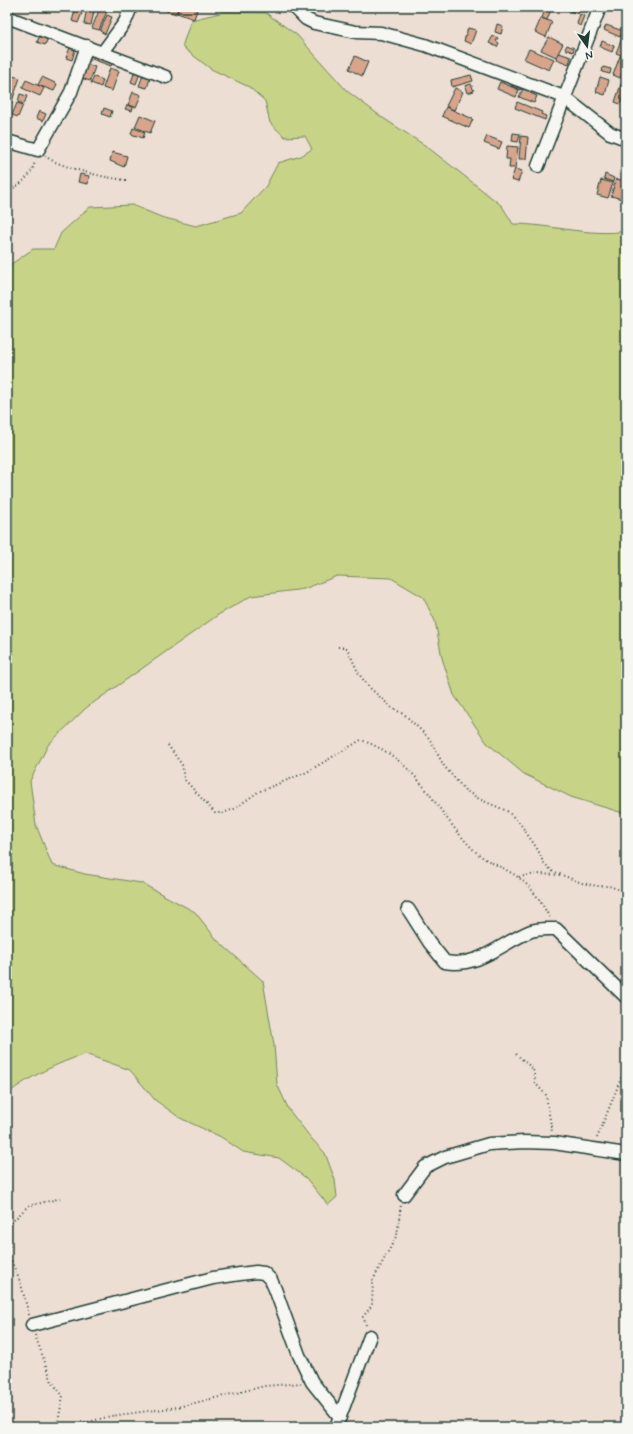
<svg xmlns="http://www.w3.org/2000/svg" width="633" height="1434" font-family="Mynerve,sans-serif">
<style>
.green{fill:#c7d386;stroke:#73885d}
.building{fill:#d8a58c;stroke:#1f3d34}
.lines{fill:none;stroke-linecap:round;stroke-linejoin:round}
.minor-casing{stroke:#1f3d34;stroke-width:15}
.path{stroke:#1f3d34;stroke-width:2;stroke-dasharray:1 3;stroke-linecap:butt}
.minor{stroke:#f6f6f2;stroke-width:12}
</style>
<rect width="100%" height="100%" fill="#edded3"/>
<filter id="ink" filterUnits="userSpaceOnUse"><feTurbulence type="fractalNoise" baseFrequency=".025" numOctaves="2"/><feDisplacementMap in="SourceGraphic" scale="8" xChannelSelector="R" yChannelSelector="G"/><feConvolveMatrix kernelMatrix="1 2 1 2 8 2 1 2 1" color-interpolation-filters="sRGB"/></filter>
<g filter="url(#ink)">
<!-- green -->
<path class="green" d="M224 12 266 13 297 35 347 91 383 118 426 146 467 178 502 206 513 224C551 224 589 237 626 231V614L624 615V625L626 626V814L571 797 524 774 487 743 454 695 442 658 435 621 423 597 391 578 337 576 304 589 251 596 218 615 86 708 48 745 30 781 36 825 52 865 85 874 141 883 195 912 217 940 263 981 274 1045 277 1084 289 1110 311 1138 325 1153 335 1180 337 1197 328 1205 306 1178 279 1158 243 1152 221 1137 180 1118 155 1100 130 1070 85 1054C58 1063 30 1076 7 1094V267L33 249H54L61 233 90 207 132 205 161 217 196 226 241 213 266 186 278 163 301 156 312 149 305 136 285 137 270 123 265 101 249 87 211 69 182 47 191 20Z"/>
<!-- building -->
<g class="building">
<polygon points="34,7 49,7 47,12"/>
<polygon points="87,7 95,7 91,25 84,24"/>
<polygon points="167,7 179,7 176,14 165,10"/>
<polygon points="179,7 198,7 194,19 177,13"/>
<polygon points="496,7 503,7 501,12 495,10"/>
<polygon points="546,7 552,7 547,20 542,18"/>
<polygon points="565,7 581,7 578,14 565,9"/>
<polygon points="100,8 107,11 99,30 92,28"/>
<polygon points="75,11 82,13 78,23 72,21"/>
<polygon points="580,14 584,16 580,26 577,24"/>
<polygon points="107,15 112,17 105,34 100,31"/>
<polygon points="541,18 552,22 546,37 535,32"/>
<polygon points="497,24 503,26 501,34 495,32"/>
<polygon points="606,25 623,31 620,37 604,30"/>
<polygon points="468,28 476,30 471,44 464,41"/>
<polygon points="624,33 626,34 626,57 616,53"/>
<polygon points="40,35 48,38 45,45 37,42"/>
<polygon points="493,36 498,38 496,41 499,43 497,47 489,43"/>
<polygon points="549,37 563,44 556,57 541,50"/>
<polygon points="602,41 614,46 612,52 600,47"/>
<polygon points="71,45 76,47 72,60 66,58"/>
<polygon points="567,45 574,48 573,52 565,49"/>
<polygon points="529,49 554,59 549,70 524,59"/>
<polygon points="92,52 114,59 111,66 89,58"/>
<polygon points="559,53 571,57 569,64 556,59"/>
<polygon points="355,56 368,62 362,76 349,69"/>
<polygon points="620,56 626,58 626,62 620,78 613,75"/>
<polygon points="87,64 95,67 90,81 81,78"/>
<polygon points="603,67 611,69 610,74 602,72"/>
<polygon points="110,68 119,71 112,91 103,88"/>
<polygon points="145,70 152,72 147,88 139,86"/>
<polygon points="135,71 140,73 136,84 131,82"/>
<polygon points="9,75 20,78 11,104 7,103 7,80"/>
<polygon points="471,75 473,81 452,87 451,80"/>
<polygon points="42,77 57,84 54,91 38,85"/>
<polygon points="94,77 103,80 101,87 91,83"/>
<polygon points="600,77 609,80 605,95 596,92"/>
<polygon points="26,80 44,88 40,96 22,88"/>
<polygon points="500,82 519,90 516,97 497,89"/>
<polygon points="513,82 522,86 521,90 511,86"/>
<polygon points="471,84 474,91 467,93 465,86"/>
<polygon points="621,84 626,85 626,99 623,98 620,104 615,102"/>
<polygon points="524,87 531,90 530,93 537,96 534,103 519,97"/>
<polygon points="455,88 463,92 454,110 446,106"/>
<polygon points="133,92 141,95 136,107 128,105"/>
<polygon points="20,94 27,96 24,104 18,102"/>
<polygon points="517,102 542,112 541,114 546,116 545,120 515,108"/>
<polygon points="17,103 23,105 18,117 12,115"/>
<polygon points="127,105 133,107 132,111 125,109"/>
<polygon points="446,107 473,119 469,128 442,116"/>
<polygon points="104,108 112,111 110,117 102,114"/>
<polygon points="39,111 46,114 43,121 36,118"/>
<polygon points="140,115 155,121 150,133 135,127"/>
<polygon points="133,128 145,132 143,138 131,134"/>
<polygon points="513,133 520,134 518,142 512,141"/>
<polygon points="487,136 502,142 499,149 484,143"/>
<polygon points="521,136 528,137 526,159 519,159"/>
<polygon points="507,146 518,147 515,168 509,168 510,159 506,159"/>
<polygon points="112,152 127,156 124,167 110,161"/>
<polygon points="515,169 522,171 518,182 511,180"/>
<polygon points="80,174 89,176 88,184 78,182"/>
<polygon points="605,174 614,178 613,182 604,179"/>
<polygon points="616,179 626,181 626,200 611,196"/>
<polygon points="601,180 613,183 608,198 597,195"/>
</g>
<g class="lines">
<defs>
<g id="minor">
<polyline points="294,7 306,19 314,23 356,32 381,33 425,45 564,97 610,133 626,139"/>
<polyline points="7,17 166,77"/>
<polyline points="103,52 125,22 131,7"/>
<polyline points="7,141 38,150 71,92 87,46"/>
<polyline points="538,166 600,7"/>
<path d="M408 909 429 942 445 962C479 968 501 943 531 931 539 928 548 929 556 929L626 997"/>
<polyline points="404,1195 425,1167 445,1157 489,1144 524,1142 554,1143 626,1154"/>
<polyline points="32,1325 213,1278 240,1274 256,1272 264,1273 271,1280 275,1289 299,1355 312,1382 340,1417"/>
<polyline points="336,1427 370,1336"/>
</g>
</defs>
<!-- minor casing -->
<use href="#minor" class="minor-casing"/>
<!-- path -->
<g class="path">
<path d="M45 156C61 168 106 178 126 180"/>
<path d="M7 193C21 183 31 178 35 161"/>
<polyline points="338,647 347,648 359,674 369,687 392,708 405,715 429,738 444,766 465,790 479,799 507,811 519,822 538,850 543,862 552,871 582,883 597,886 609,886 626,892"/>
<path d="M168 745 182 765 184 779 215 813H223L234 809 258 792 307 772 361 740C422 761 434 813 477 853 486 861 498 865 508 871 529 882 539 898 550 918"/>
<polyline points="519,877 536,874 560,875"/>
<polyline points="516,1054 533,1069 536,1084 546,1095 552,1132"/>
<polyline points="597,1138 622,1076 626,1072"/>
<polyline points="29,1315 21,1284 9,1255 10,1224 28,1206 62,1198"/>
<polyline points="366,1325 363,1317 372,1305 373,1280 397,1235 401,1204"/>
<polyline points="35,1335 52,1382 63,1396 57,1427"/>
<polyline points="69,1427 111,1416 178,1407 265,1386 301,1383"/>
</g>
<!-- minor -->
<use href="#minor" class="minor"/>
</g>
</g>
<!-- margin -->
<rect width="633" height="1434" fill="none" stroke="#f6f6f2" stroke-width="24"/>
<rect x="12" y="12" width="609" height="1410" fill="none" stroke="#1f3d34" stroke-width="1.5" filter="url(#ink)"/>
<!-- north arrow -->
<g transform="translate(587 46) rotate(166)" stroke="#f6f6f2" stroke-width="3" paint-order="stroke">
<path d="M0-3L7 15L0 10L-7 15Z" fill="#1f3d34"/>
<text y="-6" font-size="11" font-weight="bold" text-anchor="middle" fill="#1f3d34">N</text>
</g>
</svg>
